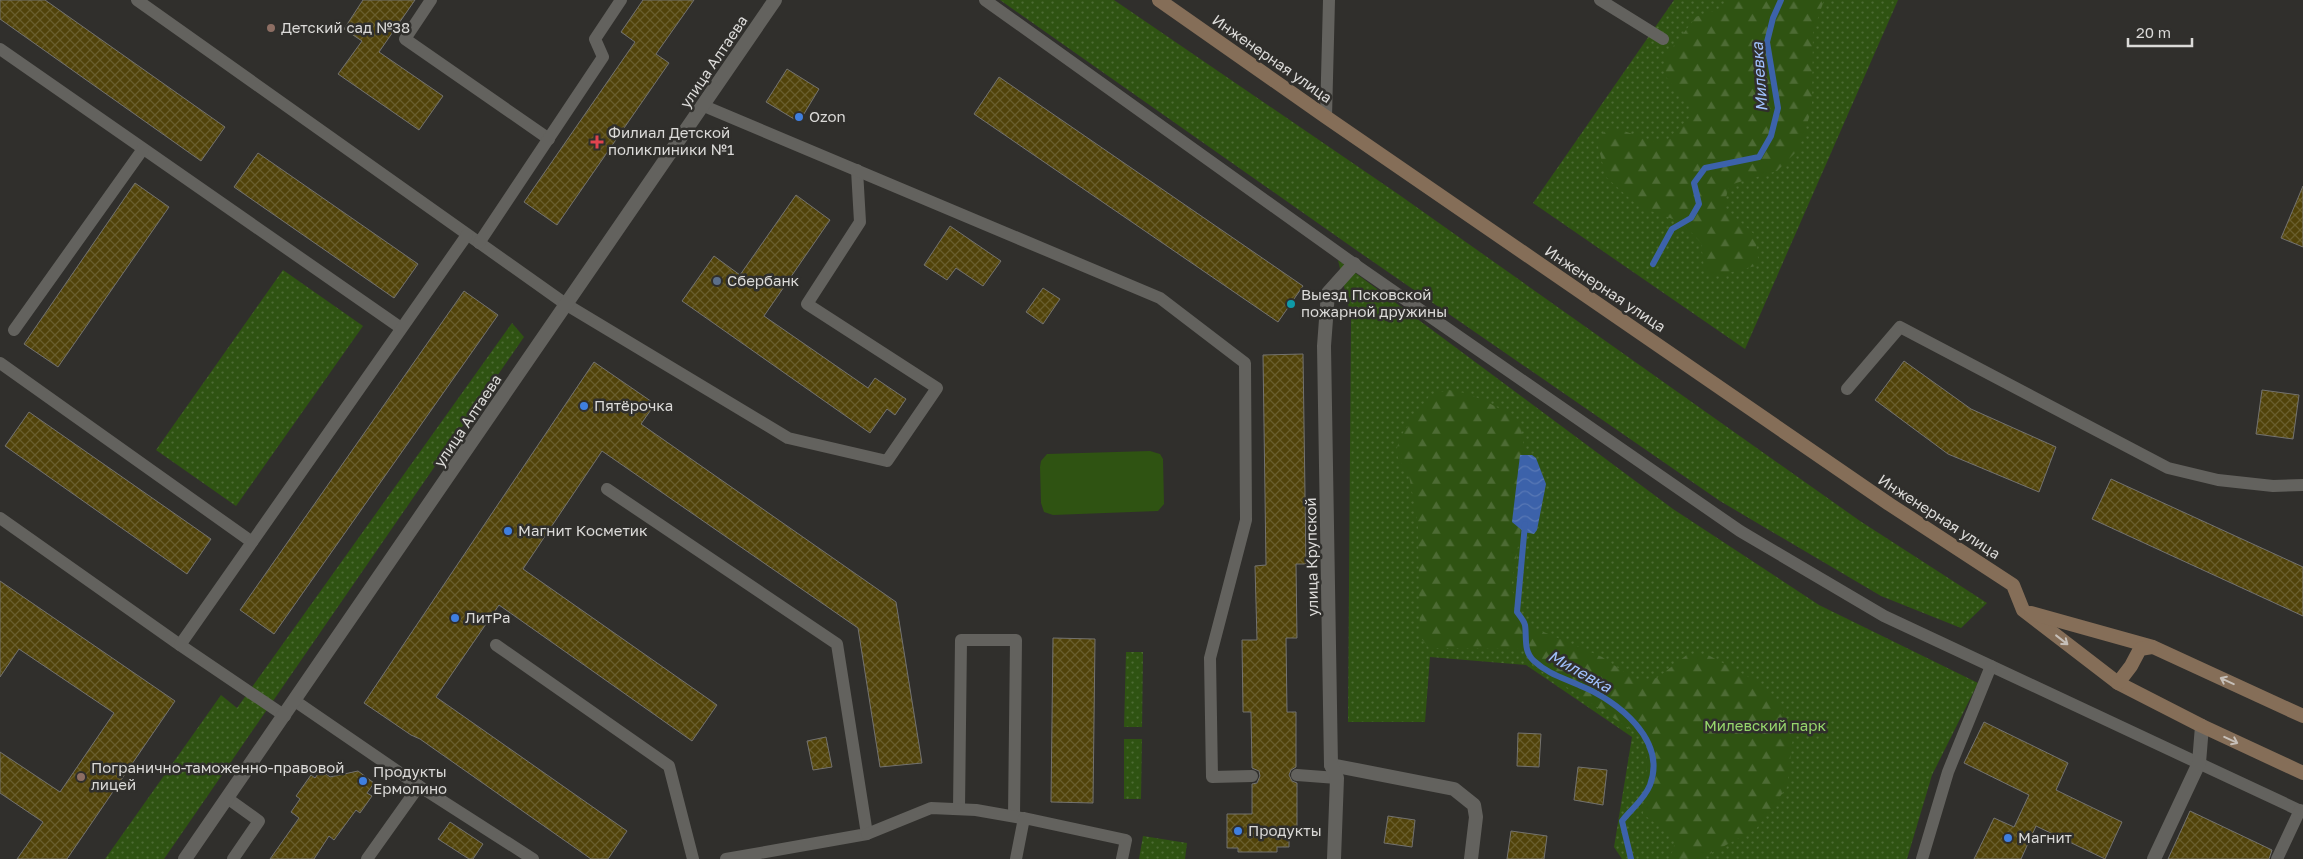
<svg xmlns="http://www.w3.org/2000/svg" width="2303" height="859" font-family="'Golos Text',sans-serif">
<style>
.grass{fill:url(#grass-dots)}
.forest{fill:url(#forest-firs)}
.pitch{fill:#2f5312}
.water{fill:url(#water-waves)}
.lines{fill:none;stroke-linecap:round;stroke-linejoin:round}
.stream{stroke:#3c62aa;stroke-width:6}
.building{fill:url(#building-cross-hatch);stroke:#73726f}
.service{stroke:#63625e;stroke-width:12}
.minor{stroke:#63625e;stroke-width:14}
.secondary{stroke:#856e58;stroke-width:14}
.oneway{stroke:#c6bfb8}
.education-dot{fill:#8d6e63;stroke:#302f2c;stroke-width:2}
.shop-dot{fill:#3f7fe0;stroke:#302f2c;stroke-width:2}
.health-dot{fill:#e0444e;stroke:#302f2c;stroke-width:2}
.service-dot{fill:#5c6f8a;stroke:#302f2c;stroke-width:2}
.culture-dot{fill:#0f9aa8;stroke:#302f2c;stroke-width:2}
.labels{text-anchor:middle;stroke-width:5;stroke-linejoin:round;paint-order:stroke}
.poi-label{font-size:15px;fill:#dbdad8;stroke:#302f2c;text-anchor:start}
.street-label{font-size:15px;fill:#dbdad8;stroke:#302f2c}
.park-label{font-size:15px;fill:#96d66c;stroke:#302f2c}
.water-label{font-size:16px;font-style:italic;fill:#a0c0fc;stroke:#302f2c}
</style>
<defs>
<pattern id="grass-dots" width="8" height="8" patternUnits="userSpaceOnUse" patternTransform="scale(1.25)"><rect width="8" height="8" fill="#2f5312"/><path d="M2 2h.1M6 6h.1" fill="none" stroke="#4d6b34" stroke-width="1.8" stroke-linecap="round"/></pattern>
<pattern id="forest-firs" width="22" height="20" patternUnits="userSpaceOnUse" patternTransform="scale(1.25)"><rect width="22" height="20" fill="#2f5312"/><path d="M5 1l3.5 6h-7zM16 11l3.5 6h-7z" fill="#4d6b34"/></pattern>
<pattern id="water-waves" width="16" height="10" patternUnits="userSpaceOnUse" patternTransform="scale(1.25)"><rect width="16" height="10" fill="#3c62aa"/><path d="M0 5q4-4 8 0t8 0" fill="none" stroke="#5878b5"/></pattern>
<pattern id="building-cross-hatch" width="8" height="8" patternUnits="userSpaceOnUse" patternTransform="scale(1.25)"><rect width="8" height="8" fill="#51430a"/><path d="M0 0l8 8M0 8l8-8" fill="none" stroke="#695e2d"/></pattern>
</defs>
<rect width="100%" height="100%" fill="#302f2c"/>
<!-- grass -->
<g class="grass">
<polygon points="1000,0 1114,0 1398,194 1860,521 1987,603 1961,628 1881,596 1720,501 1359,252"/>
<polygon points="1674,0 1898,0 1745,349 1533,203"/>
<polygon points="1338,260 1673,509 1819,605 1978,683 1932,775 1907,859 1622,859 1614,847 1632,737 1526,665 1430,657 1425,722 1348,722 1351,317"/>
<polygon points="283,270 363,326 236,506 156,450"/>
<polygon points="512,323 524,337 164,859 105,859 221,695 237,708"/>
<polygon points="1126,652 1143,652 1142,727 1124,727"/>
<polygon points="1124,739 1142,739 1141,799 1124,799"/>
<polygon points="1143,836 1187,843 1185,859 1139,859"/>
</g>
<!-- forest -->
<g class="forest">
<polygon points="1732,0 1824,0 1813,33 1812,108 1799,149 1777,171 1736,183 1728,189 1724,207 1755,235 1759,265 1716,276 1705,275 1701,243 1694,235 1678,221 1638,206 1606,177 1598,146 1601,136 1608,128 1618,129 1656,142 1667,140 1689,118 1692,109 1666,77 1665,57 1696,17 1725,7"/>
<path d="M1449 390C1475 393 1499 408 1520 421L1529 482 1511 587 1525 624 1602 657 1636 680 1657 678 1688 654 1708 655 1754 680 1782 709 1793 737 1787 787 1756 829 1700 859H1670L1676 839 1643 814 1648 741C1609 715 1571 689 1530 664L1526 649 1429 648 1420 637 1418 525 1409 475 1398 458 1397 448 1400 437 1430 395Z"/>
</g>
<!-- pitch -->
<polygon class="pitch" points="1150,451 1160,454 1163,459 1164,504 1158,511 1053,515 1044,512 1041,503 1040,467 1041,461 1047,454"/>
<!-- water -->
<polygon class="water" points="1520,455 1532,455 1536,458 1546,484 1537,530 1534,534 1524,532 1512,522"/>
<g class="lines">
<!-- stream -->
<g class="stream">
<polyline points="1653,264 1672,229 1691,218 1699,204 1694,183 1705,168 1759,157 1771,136 1778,108 1767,42 1773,18 1781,0"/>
<path d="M1525 524 1517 612C1520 616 1524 621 1525 625 1527 638 1523 651 1534 661 1548 674 1564 678 1581 686 1618 701 1667 740 1650 785 1644 800 1631 809 1622 821L1631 859"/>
</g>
</g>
<!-- building -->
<g class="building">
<polygon points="0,0 45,0 225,127 201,161 0,19"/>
<polygon points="363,0 415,0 379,52 443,96 419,130 338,74 362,41 344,29"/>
<polygon points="643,0 694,0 656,54 669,63 557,225 524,202 635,42 621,32"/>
<polygon points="787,69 819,89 799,122 766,102"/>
<polygon points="999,77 1303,286 1278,322 974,114"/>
<polygon points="258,153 418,264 394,298 234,187"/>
<polygon points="135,183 169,207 58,367 24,344"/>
<polygon points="2303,186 2303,247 2281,238"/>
<polygon points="796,195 830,220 764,316 868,388 875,378 906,399 895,415 887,409 870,433 682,301 714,256 740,275"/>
<polygon points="950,226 1001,261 983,286 956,268 947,280 924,265"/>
<polygon points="1043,288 1060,299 1043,324 1026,312"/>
<polygon points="464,291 498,315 274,634 240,610"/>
<polygon points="1303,354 1306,564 1296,564 1297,638 1286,638 1287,712 1296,712 1296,767 1291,770 1289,775 1292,781 1297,783 1297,832 1289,832 1289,847 1277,847 1277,852 1238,852 1238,848 1227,848 1227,814 1252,814 1252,784 1257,783 1260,776 1259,771 1252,768 1251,712 1243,712 1242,640 1257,640 1255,566 1266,565 1263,355"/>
<polygon points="1904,361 1971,409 2056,447 2039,492 1948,454 1875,400"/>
<polygon points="594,362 655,404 641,424 896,602 922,763 880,767 858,628 602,451 523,569 717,705 692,741 499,605 436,697 627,831 608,859 591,859 420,739 411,735 364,703"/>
<polygon points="2262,390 2299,395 2293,439 2256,434"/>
<polygon points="29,412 211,539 187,574 5,446"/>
<polygon points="2111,479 2303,567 2303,616 2092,519"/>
<polygon points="0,581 175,701 67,859 17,859 43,822 0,793 0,752 60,792 114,713 19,649 0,677"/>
<polygon points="1053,638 1095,639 1093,803 1051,802"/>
<polygon points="1984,722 2068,763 2056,790 2122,822 2105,859 2036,826 2021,859 1974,859 1994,818 2014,827 2029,795 1964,763"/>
<polygon points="1518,733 1541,734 1539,767 1517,766"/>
<polygon points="826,737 832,767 813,770 807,741"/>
<polygon points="1578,767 1607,770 1603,805 1574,800"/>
<polygon points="321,770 330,777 358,771 374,783 367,793 372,796 360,813 356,810 334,840 329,836 314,859 270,859 299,818 291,812 300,799 296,796 311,775 315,778"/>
<polygon points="2190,811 2272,850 2269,859 2168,859"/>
<polygon points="1388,816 1415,820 1412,847 1384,843"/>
<polygon points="450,822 483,844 473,859 469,859 438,839"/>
<polygon points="1511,831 1547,836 1544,859 1507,859"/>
</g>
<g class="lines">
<!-- service -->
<g class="service">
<polyline points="137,0 567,305 788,438 887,461 937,388 807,304 860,222 857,170"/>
<polyline points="431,0 405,39 549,139"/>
<polyline points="985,0 1354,264 1740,531 1884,616 2303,812"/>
<polyline points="1600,0 1663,39"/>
<polyline points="0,49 401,328"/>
<polyline points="704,106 1160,298 1245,363 1246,520 1210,658 1212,777 1252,776"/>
<polyline points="1326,117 1329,0"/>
<polyline points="479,243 603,57 595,39 621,0"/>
<polyline points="14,330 143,149"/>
<polyline points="0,363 252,542"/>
<polyline points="1847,389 1900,327 2168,468 2218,480 2273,486 2303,485"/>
<polyline points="607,489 837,644 867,834 726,859"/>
<polyline points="0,518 180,645"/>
<polyline points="496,645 669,766 693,859"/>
<polyline points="295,701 419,786 533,859"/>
<polyline points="285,716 180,645 467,235"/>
<polyline points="1297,775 1337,778"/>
<polyline points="227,798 259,821 233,859"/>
<polyline points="959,809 961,640 1016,640 1014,816"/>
<polyline points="867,834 931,808 976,810 1021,818"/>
<polyline points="367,859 419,786"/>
<polyline points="1016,859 1024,818 1126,840 1122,859"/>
<polyline points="1922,859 1948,772 1991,666"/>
<polyline points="2277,859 2300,810"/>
</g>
<!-- minor -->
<g class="minor">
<polyline points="1331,765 1454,789 1474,805 1476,817 1471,859"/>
<polyline points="185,859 775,0"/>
<polyline points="1334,859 1337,778 1331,765 1324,346 1328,293 1354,264"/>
<polyline points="2154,859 2199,763 2202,726"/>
</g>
<!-- secondary -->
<g class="secondary">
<polyline points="1159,0 1326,117 1889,504 2013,585 2023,610 2118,683 2202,726 2303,773"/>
<polyline points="2031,613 2153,647 2303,716"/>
<polyline points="2118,683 2131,666 2140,649 2152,647"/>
</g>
</g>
<!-- one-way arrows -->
<defs><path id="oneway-shaft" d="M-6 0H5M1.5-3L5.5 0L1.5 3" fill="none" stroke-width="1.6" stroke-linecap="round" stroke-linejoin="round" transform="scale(1.25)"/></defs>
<g class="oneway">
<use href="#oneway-shaft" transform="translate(2062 640) rotate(38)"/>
<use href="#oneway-shaft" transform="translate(2227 681) rotate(-155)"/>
<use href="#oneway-shaft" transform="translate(2231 740) rotate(25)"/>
</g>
<!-- markers -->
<g class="education-dot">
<circle cx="271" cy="28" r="5"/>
<circle cx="81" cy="777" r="5"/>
</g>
<g class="shop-dot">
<circle cx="799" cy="117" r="5"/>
<circle cx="584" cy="406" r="5"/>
<circle cx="508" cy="531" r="5"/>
<circle cx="455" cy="618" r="5"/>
<circle cx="363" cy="781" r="5"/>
<circle cx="1238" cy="831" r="5"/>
<circle cx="2008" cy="838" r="5"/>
</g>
<path class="health-dot" d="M594.5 134.5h5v5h5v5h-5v5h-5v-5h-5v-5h5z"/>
<circle class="service-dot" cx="717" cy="281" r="5"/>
<circle class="culture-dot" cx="1291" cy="304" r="5"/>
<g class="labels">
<!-- poi labels -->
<g class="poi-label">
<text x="281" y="33">Детский сад №38</text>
<text x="809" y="122">Ozon</text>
<text x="608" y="138">Филиал Детской<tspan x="608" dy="17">поликлиники №1</tspan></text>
<text x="727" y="286">Сбербанк</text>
<text x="1301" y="300">Выезд Псковской<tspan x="1301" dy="17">пожарной дружины</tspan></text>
<text x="594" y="411">Пятёрочка</text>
<text x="518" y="536">Магнит Косметик</text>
<text x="465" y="623">ЛитРа</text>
<text x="91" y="773">Погранично-таможенно-правовой<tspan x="91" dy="17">лицей</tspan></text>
<text x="373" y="777">Продукты<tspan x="373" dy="17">Ермолино</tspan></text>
<text x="1248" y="836">Продукты</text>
<text x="2018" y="843">Магнит</text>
</g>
<!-- street labels -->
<g class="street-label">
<text transform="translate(1272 59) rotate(35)" y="5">Инженерная улица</text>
<text transform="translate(714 62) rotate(-56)" y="5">улица Алтаева</text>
<text transform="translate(1605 289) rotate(34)" y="5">Инженерная улица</text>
<text transform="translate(468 421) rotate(-56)" y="5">улица Алтаева</text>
<text transform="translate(1939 517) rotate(33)" y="5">Инженерная улица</text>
<text transform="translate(1312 557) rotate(-91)" y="5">улица Крупской</text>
</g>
<!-- park labels -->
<g class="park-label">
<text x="1765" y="731">Милевский парк</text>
</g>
<!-- water labels -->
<g class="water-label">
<text transform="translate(1759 77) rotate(-94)" y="6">Милевка</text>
<text transform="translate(1580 671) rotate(29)" y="6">Милевка</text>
</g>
</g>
<!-- scale -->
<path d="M2128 38v8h64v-8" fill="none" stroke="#dbdad8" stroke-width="2.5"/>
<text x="2136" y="38" font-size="15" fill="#dbdad8" stroke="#302f2c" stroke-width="4" paint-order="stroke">20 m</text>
</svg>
